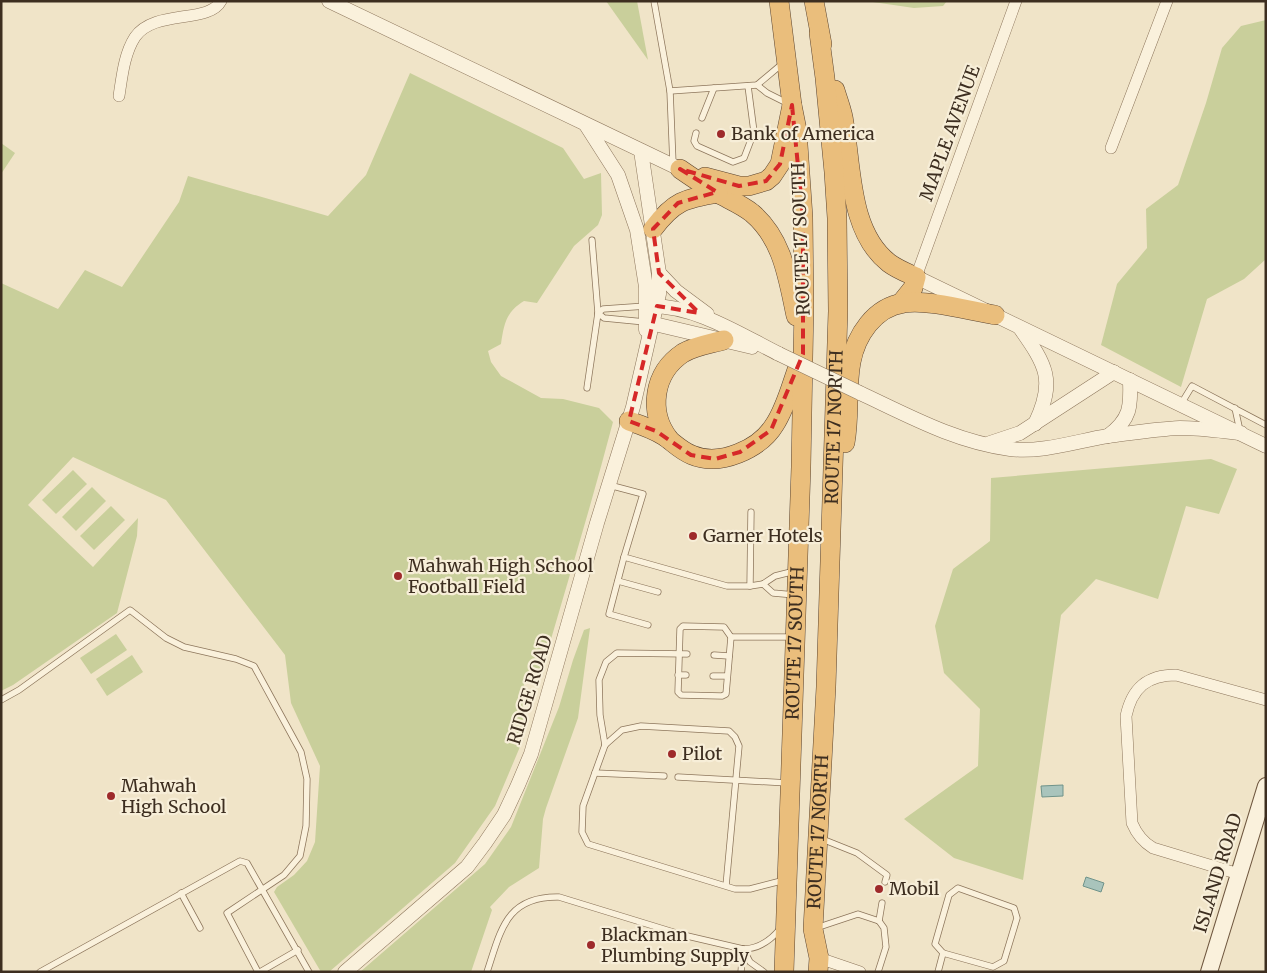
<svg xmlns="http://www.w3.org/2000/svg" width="1267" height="973" font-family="Merriweather,serif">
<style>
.green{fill:#c9cf9b}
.water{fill:#a9c4bc;stroke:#6f938a}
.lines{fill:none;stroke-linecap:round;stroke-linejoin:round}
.service-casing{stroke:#8d765c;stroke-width:7}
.minor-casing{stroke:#8d765c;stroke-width:12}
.tertiary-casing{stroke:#8d765c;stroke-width:15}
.secondary-casing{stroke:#6f573f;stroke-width:18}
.trunk-casing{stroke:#5b4430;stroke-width:20}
.service{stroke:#faf1dc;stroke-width:5.5}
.minor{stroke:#faf1dc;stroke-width:11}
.tertiary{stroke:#faf1dc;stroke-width:14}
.secondary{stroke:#faf1dc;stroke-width:16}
.trunk{stroke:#eabe7c;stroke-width:19}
.tertiary-bridge-casing{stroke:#8d765c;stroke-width:15;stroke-linecap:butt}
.tertiary-bridge{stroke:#faf1dc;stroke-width:14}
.marked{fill:none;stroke:#d62828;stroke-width:4;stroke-dasharray:10 6;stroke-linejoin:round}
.poi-dot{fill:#9e2a2b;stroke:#f7eed8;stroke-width:2}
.labels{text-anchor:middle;stroke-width:4.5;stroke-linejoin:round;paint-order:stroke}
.street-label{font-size:18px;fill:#3d2e20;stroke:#f7eed8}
.poi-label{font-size:18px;fill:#3d2e20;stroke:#f7eed8;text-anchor:start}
</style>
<rect width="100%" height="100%" fill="#f0e4c8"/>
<!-- green -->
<g class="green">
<polygon points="606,1 637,1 648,60"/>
<polygon points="866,1 947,1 943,6 914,8"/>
<polygon points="1266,20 1266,259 1244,279 1207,299 1181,387 1101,345 1117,284 1147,248 1146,209 1178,185 1206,103 1222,48 1241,26"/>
<path d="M410 73 563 148 584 179 601 173 602 215 598 225 574 246 537 303 524 301C506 312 504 324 501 344L488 351 491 362 501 376 541 398 563 399 599 408 613 422C590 510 563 597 538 684L524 680 522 742 495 806 455 863 329 972H321L274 892 277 887 294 875 307 861 315 842 320 766 291 703 285 655 166 500 73 457 28 505 93 567 138 518 137 536 117 613 13 685 1 691V283L58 309 85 270 122 287 179 202 188 176 328 216 366 175Z"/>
<polygon points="1,143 15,153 1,174"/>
<polygon points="1211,459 1237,469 1219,514 1186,506 1158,599 1096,579 1061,615 1023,880 954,858 904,819 978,766 980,709 944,673 935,626 953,569 990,541 991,478"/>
<polygon points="73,470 87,484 56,514 42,500"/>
<polygon points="92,487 106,501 76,531 62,517"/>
<polygon points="111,506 125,520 94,550 80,536"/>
<polygon points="590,628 578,718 546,808 543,819 539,868 509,887 490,907 492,910 471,972 360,972 485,864 511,827 559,707 573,660 584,630"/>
<polygon points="116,634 127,650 91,674 80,658"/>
<polygon points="132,655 143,672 107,696 96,679"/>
</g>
<!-- water -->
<g class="water">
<polygon points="1063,785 1063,796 1042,797 1041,786"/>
<polygon points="1086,877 1104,883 1101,892 1083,886"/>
</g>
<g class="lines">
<defs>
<g id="service">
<polyline points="654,1 670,91 673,164"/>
<polyline points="757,85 767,93 787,103"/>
<polyline points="670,91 757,85 782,64"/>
<polyline points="702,118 714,88"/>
<polyline points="696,133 694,141 697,146 733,162 744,158 754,132 748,86"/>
<polyline points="645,322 604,318 598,313 603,309 646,306"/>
<polyline points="587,388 598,313 592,240"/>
<polyline points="1181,404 1192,386 1266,425"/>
<polyline points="1235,408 1240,431"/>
<polyline points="609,485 643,494 624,557 727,586 750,586 763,584 775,576 795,571"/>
<polyline points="624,557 609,614 648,625"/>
<polyline points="618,581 658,592"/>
<polyline points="763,584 773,593 795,595"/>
<polyline points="750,586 751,512"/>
<polygon points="683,626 724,627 731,637 726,694 722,696 681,695 678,692 680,629"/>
<polyline points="731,637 793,637"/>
<polyline points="714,655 729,656"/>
<polyline points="678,675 686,675"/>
<polyline points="713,676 727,676"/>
<polyline points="1,700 19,690 130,610 166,638 184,647 236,659 254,666 301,752 307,779 306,826 300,856 284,875 227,913 258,972"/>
<polyline points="605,745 600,715 599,680 606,662 617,653 687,654"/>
<polyline points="595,773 664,776"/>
<polyline points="678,777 788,783"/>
<polyline points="822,839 857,853 887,875 885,882"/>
<polyline points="726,886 739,746 735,737 729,731 641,726 622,730 605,745 583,806 582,832 588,844 735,889 750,889 785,880"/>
<polygon points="958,888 1014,908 1017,918 1004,961 993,967 943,953 935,944 949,895"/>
<polyline points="181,893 200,928"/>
<polyline points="879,921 882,903"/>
<polyline points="816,928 858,914 879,921 884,928 886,947 878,972"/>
<polyline points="743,949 750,962 764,972"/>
<polyline points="40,972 240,861 247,863 309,972"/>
<polyline points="260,972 298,950"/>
<path d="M487 972C501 930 506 896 559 897L683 935 743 949C758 949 770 941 780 929"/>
<polyline points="741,972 743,949"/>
<polyline points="938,972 943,953"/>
</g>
<g id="minor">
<path d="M119 96C122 77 124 54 135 37 154 9 209 24 221 1"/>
<polyline points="1111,148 1167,1"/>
<polyline points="916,277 1016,1"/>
<path d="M1239 874 1153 848C1143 842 1137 835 1132 823L1126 716C1132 688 1147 675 1176 675L1266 700"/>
<polyline points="819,958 860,972"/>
</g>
<g id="tertiary">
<polyline points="329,1 680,169"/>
<polyline points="586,125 618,175 637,230 646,287 646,330"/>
<polyline points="659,273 676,291 707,314"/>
<polyline points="916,277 1266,446"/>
<path d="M649 306C695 305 739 334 779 354"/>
<polyline points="646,322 752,347"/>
<path d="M1020 328C1046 365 1056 380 1035 424"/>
<path d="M860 393C909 416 956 442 1010 449 1042 453 1077 441 1108 436 1132 433 1156 429 1180 428 1200 428 1221 431 1241 433"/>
<path d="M1108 436C1131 419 1131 406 1130 380"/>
<polyline points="990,443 1020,433 1114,372"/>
<polyline points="345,972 467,867 485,843 504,815 518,785 531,754 597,523 633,407 659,294 659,273 641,151"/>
</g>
<polyline id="secondary" points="1209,972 1266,786"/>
<g id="trunk">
<polyline points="814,1 822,44"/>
<path d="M835 90C838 101 843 112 844 123 852 168 849 232 889 263 897 269 907 273 916 277L913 288 901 303"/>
<path d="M680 169C693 178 706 187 719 194 730 200 742 205 752 213 783 239 788 279 796 316"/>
<polyline points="705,177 739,186 749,186 766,181 772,176 780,164 792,105 779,1"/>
<path d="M653 229C674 201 684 199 718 193"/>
<path d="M629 421C641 425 653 429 664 436 673 442 681 451 692 455 720 467 760 449 775 424 786 407 791 386 798 367"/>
<path d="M669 439C648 412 653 373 683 353 695 346 710 344 724 340"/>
<path d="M845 443C850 416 846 389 851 362 856 336 874 307 904 303 928 299 970 311 995 315"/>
<path id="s1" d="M784 972 801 467 804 305 803 217 800 174 797 130 792 105"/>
<path id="s2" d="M818 972 819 958 813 929 826 687 838 311 837 218 834 172 825 78 819 33"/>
</g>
</defs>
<!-- service casing -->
<use href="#service" class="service-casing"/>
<!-- minor casing -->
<use href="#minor" class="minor-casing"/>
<!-- tertiary casing -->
<use href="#tertiary" class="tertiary-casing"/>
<!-- secondary casing -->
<use href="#secondary" class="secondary-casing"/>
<!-- trunk casing -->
<use href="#trunk" class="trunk-casing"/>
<!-- service -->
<use href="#service" class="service"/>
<!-- minor -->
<use href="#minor" class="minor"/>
<!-- tertiary -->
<use href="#tertiary" class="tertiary"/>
<!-- secondary -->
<use href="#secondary" class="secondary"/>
<!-- trunk -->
<use href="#trunk" class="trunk"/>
<defs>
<polyline id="tertiary-bridge" points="779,354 860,393"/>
</defs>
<!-- tertiary-bridge casing -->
<use href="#tertiary-bridge" class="tertiary-bridge-casing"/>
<!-- tertiary-bridge -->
<use href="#tertiary-bridge" class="tertiary-bridge"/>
</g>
<!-- marked area -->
<path class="marked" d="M792 105 803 217V354L771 430 740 452 715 459 691 455 656 431 629 421 657 306 699 313 659 273 653 229 678 203 717 192 680 169 739 186 766 181 780 164Z"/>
<!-- markers -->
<g class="poi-dot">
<circle cx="721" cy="134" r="5"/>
<circle cx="693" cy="536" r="5"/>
<circle cx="398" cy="576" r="5"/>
<circle cx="672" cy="754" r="5"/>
<circle cx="111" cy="796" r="5"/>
<circle cx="879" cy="889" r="5"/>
<circle cx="591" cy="945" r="5"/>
</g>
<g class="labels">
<!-- street labels -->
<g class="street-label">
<text transform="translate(950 133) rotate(-70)" y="6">MAPLE AVENUE</text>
<text transform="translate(801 239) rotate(-92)" y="6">ROUTE 17 SOUTH</text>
<text dy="6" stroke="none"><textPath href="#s2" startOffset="546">ROUTE 17 NORTH</textPath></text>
<text dy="6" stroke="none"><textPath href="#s1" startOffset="329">ROUTE 17 SOUTH</textPath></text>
<text transform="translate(530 690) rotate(-73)" y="6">RIDGE ROAD</text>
<text dy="6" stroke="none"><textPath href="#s2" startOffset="141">ROUTE 17 NORTH</textPath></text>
<text transform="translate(1218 873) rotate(-73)" y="6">ISLAND ROAD</text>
</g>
<!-- poi labels -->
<g class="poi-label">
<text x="731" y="140">Bank of America</text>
<text x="703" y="542">Garner Hotels</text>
<text x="408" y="572">Mahwah High School<tspan x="408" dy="21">Football Field</tspan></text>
<text x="682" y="760">Pilot</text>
<text x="121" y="792">Mahwah<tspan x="121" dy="21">High School</tspan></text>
<text x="889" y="895">Mobil</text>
<text x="601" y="941">Blackman<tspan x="601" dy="21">Plumbing Supply</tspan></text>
</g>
</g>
<!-- border -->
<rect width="1267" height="973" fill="none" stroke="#3d2e20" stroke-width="5"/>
</svg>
